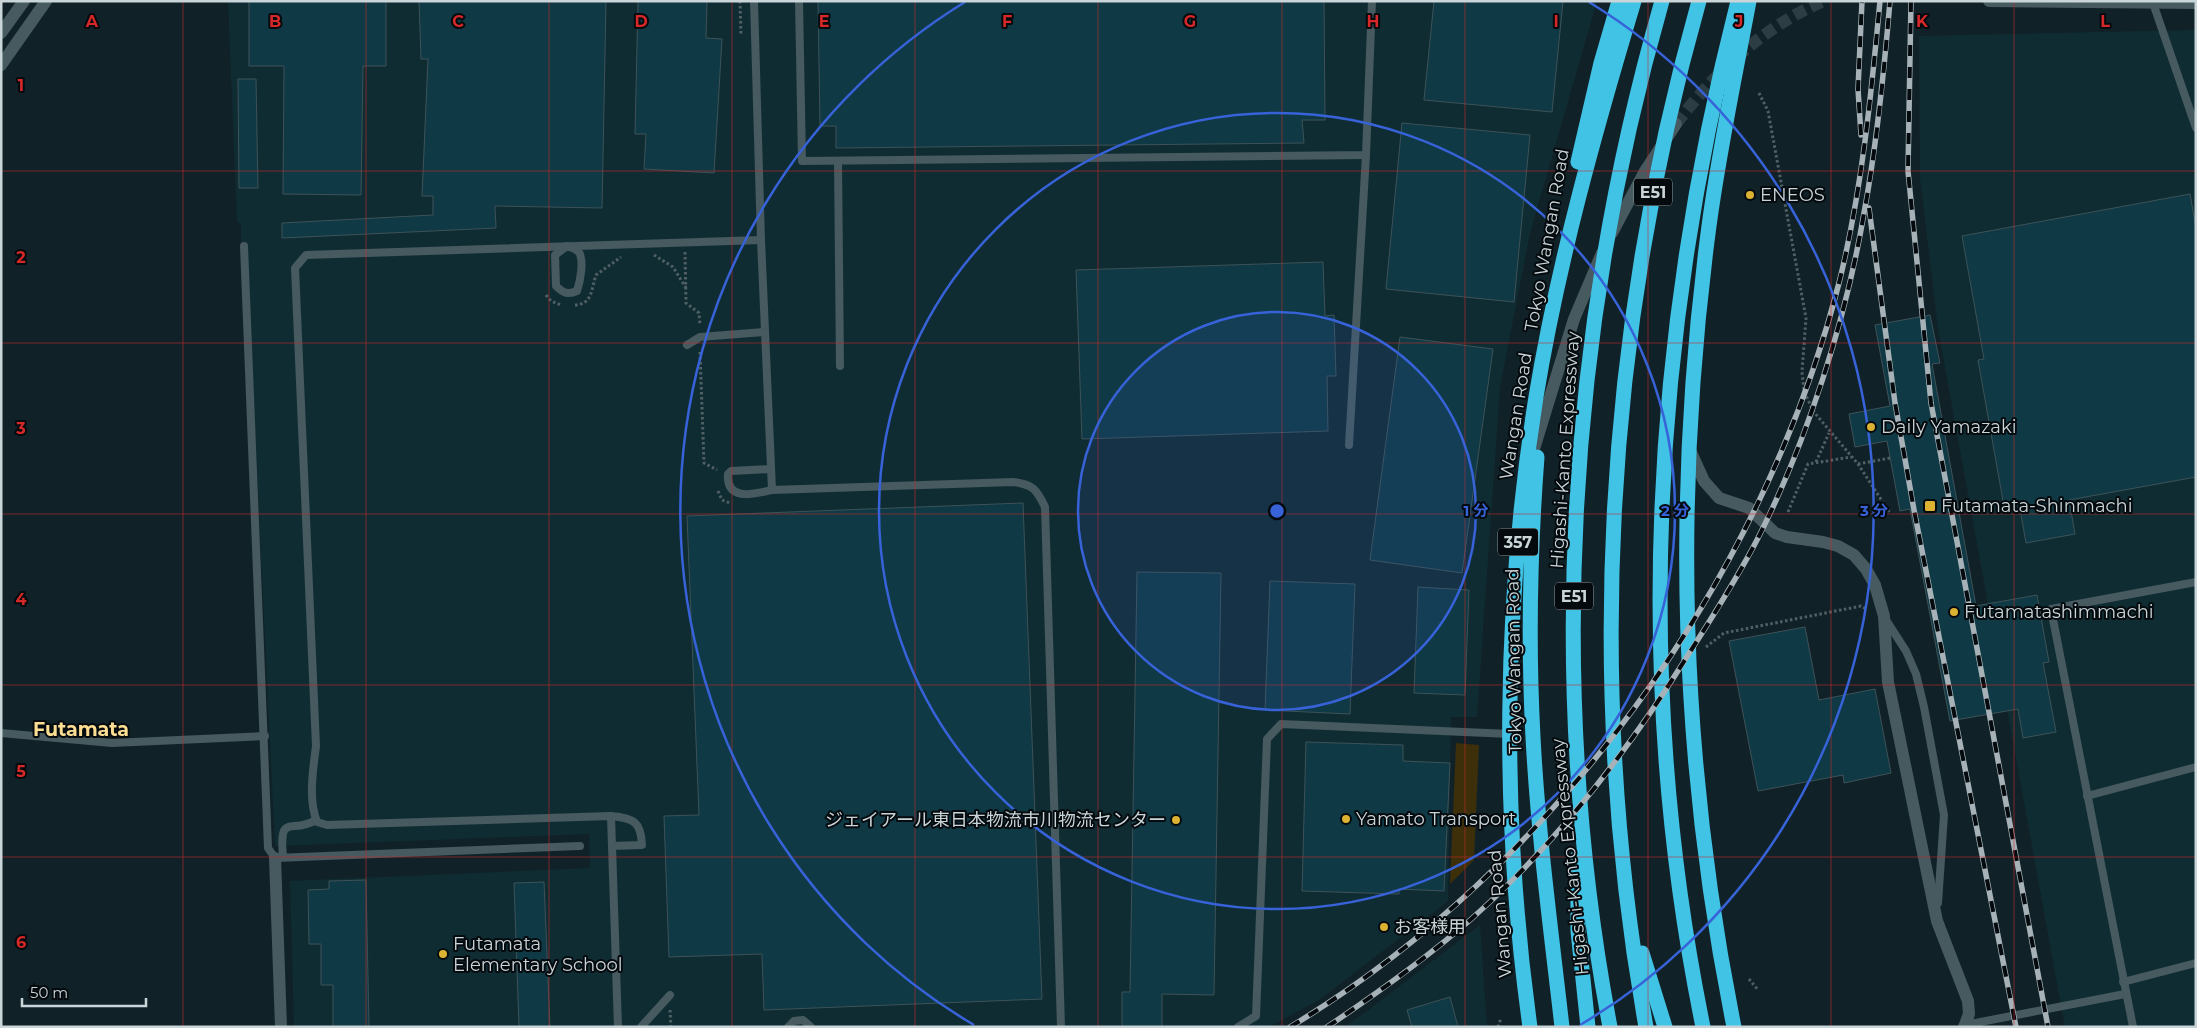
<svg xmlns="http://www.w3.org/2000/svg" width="2197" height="1028" font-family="Montserrat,'Noto Sans JP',sans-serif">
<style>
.built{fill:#102c33}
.green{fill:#3c2f0a}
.building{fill:#0f3944;stroke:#3e5258}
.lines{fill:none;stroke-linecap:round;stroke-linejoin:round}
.secondary-tunnel{stroke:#2c3d43;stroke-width:12;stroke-dasharray:12 6;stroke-linecap:butt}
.path{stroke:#506065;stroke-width:3;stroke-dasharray:2.5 2.5;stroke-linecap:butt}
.lane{stroke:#465a60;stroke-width:8}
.street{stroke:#465a60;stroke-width:12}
.secondary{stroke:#465a60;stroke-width:12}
.highway{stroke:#40c3e5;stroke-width:15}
.rail-casing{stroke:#a6b2b7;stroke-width:5.5}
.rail{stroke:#040a0d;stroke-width:4;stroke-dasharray:11;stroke-linecap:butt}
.grid{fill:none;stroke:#d62828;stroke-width:1;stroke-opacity:0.55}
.ring{fill:none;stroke:#3762d8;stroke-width:2.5}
.poi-dot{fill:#dcb233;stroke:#040a0d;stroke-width:2}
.labels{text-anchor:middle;stroke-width:4;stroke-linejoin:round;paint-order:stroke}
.shield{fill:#040a0d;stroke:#8f989c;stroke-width:1}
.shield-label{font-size:16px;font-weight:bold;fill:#cad5d9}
.poi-label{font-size:18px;fill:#cad5d9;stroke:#040a0d;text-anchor:start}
.street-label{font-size:18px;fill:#cad5d9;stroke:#040a0d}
.neighbourhood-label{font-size:19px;font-weight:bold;fill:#fbde92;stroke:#040a0d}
.grid-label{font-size:16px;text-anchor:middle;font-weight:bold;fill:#d62828;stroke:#040a0d;stroke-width:4;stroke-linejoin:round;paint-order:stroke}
.centre{fill:#3762d8;stroke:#040a0d;stroke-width:2.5}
.ring-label{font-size:15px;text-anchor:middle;font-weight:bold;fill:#3762d8;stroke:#040a0d;stroke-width:4;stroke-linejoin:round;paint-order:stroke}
</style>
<rect width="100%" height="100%" fill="#102228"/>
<!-- built -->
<g class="built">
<polygon points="228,1 1597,1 1530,233 1500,387 1477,717 1451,717 1448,901 1319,1000 1269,1027 294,1027 290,881 590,868 589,834 275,846 246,242 241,242 241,225 237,221"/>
<polygon points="2196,30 2196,1027 2065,1027 1938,329 1920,177 1919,36"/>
<polygon points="1480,925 1487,1027 1345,1027 1363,1014"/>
</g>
<!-- green -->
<polygon class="green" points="1456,743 1479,745 1474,860 1450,884"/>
<!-- building -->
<g class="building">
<polygon points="249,1 386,1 386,66 363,66 361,195 283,194 284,66 249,66"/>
<polygon points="419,1 606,1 602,208 495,206 496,228 282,238 282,223 433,215 433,196 422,196 428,59 421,59"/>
<polygon points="638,1 707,1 706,38 722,39 714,173 644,169 646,134 635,134"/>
<polygon points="818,1 1324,1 1325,120 1302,120 1304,143 836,148 836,126 820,126"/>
<polygon points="1434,1 1563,1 1552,112 1424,100"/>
<polygon points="238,79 256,79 258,188 239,188"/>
<polygon points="1402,123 1530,135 1514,302 1386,289"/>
<polygon points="2190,194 2196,228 2196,477 2069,500 2075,534 2026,543 2020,509 2005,512 1978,360 1984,359 1962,236"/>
<polygon points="1323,262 1325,316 1334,315 1336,376 1327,376 1328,431 1082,439 1076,270"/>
<polygon points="1930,315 1940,363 1932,364 1976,606 2037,595 2049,662 2043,663 2056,732 2023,738 2018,709 1950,721 1910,509 1900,511 1887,441 1855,447 1849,414 1890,406 1875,325"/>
<polygon points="1400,337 1493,349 1462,573 1370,560"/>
<polygon points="1023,503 1042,999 764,1010 762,954 669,957 664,816 699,815 687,516"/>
<polygon points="1137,572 1221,573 1214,995 1162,994 1162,1027 1122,1027 1122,992 1130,992"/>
<polygon points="1270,581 1355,584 1350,714 1265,710"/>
<polygon points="1418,587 1469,590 1465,695 1414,693"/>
<polygon points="1805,627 1819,700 1875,689 1891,773 1844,783 1843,775 1758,791 1729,641"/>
<polygon points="1306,742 1403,745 1403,761 1450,763 1444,891 1399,889 1399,894 1302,891"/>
<polygon points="366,880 369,1027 333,1027 333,985 321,985 321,944 309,944 308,890 329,889 329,881"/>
<polygon points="544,882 550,1027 519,1027 514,883"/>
<polygon points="1450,997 1458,1027 1412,1027 1407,1010"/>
</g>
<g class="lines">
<!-- secondary-tunnel -->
<path class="secondary-tunnel" d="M1676 124C1715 72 1764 26 1824 1"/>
<!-- path -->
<g class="path">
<polyline points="740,1 741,36"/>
<polyline points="1759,93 1768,111 1806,318 1802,372 1804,391 1813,411 1858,464 1890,513"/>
<polyline points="685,252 686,303 699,313 700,325"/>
<polyline points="654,255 673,267 686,288"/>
<polyline points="546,295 551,301 561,305"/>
<path d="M575 305C593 304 591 289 596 275L621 257"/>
<polyline points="700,352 704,463 717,470"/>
<polyline points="1816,462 1829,433"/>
<polyline points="1858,464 1890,458"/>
<polyline points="718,491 722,500 730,503"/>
<polyline points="1788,512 1808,464 1851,457"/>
<polyline points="1706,647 1724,633 1861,606 1866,609"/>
<polyline points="1749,979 1758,990"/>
<polyline points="670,1010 671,1027"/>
<polyline points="1498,1027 1501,1018"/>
</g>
<!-- lane -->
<g class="lane">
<polyline points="754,1 761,240 772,490"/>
<polyline points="799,1 802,161 1366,155 1372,1"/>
<polyline points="2153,3 2196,128"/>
<polyline points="838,161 840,366"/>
<polyline points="244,246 268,848 275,858 580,846"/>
<path d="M567 246C570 247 575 249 578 251 585 259 580 282 577 291 568 295 563 293 556 286L555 255Z"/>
<polyline points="687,345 700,337 765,332"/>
<polyline points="1349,445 1366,155"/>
<path d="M771 469 731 471 728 474C726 502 754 494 772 490L1013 482C1033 484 1037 490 1045 507L1061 1027"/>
<polyline points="1886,620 1906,651 1916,674 1924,707 1944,815 1938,903"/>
<polyline points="1,733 112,743 265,736"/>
<polyline points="2087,796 2196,767"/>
<path d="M611 816C634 818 641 822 642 845L612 846"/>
<path d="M283 857C279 811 291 835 316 820"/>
<polyline points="2123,982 2196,963"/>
<polyline points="1965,1025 2125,994"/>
<path d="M618 1027 611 816 327 825 317 822C308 799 313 770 316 746L295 268 306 255 761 240"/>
<polyline points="641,1027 670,995"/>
<polyline points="788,1027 794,1021 803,1020 811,1027"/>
<polyline points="1238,1027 1256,1016 1267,739 1281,724 1510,734"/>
<polyline points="2133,1027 2051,609 2196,582"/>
</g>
<!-- street -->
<g class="street">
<polyline points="1690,450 1704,481 1719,498 1749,508 1775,533 1787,537 1823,542 1838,546 1854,555 1866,569 1875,585 1884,616 1888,682 1937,921 1968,1001 1969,1014 1964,1027"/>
<polyline points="275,858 281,1027"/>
</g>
<!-- secondary -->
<g class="secondary">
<polyline points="1989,1 2196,3"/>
<polyline points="1,33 24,1"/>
<polyline points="1,65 46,1"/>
<polyline points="1612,233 1645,171 1676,124"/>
<polyline points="1534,449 1574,319 1602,253"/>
</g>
<!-- highway -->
<g class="highway">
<polyline points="1578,162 1601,63 1619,1"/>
<path d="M1537 457C1530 550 1528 644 1533 737 1538 834 1551 930 1562 1027"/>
<polyline points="1578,856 1578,931 1588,1027"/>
<polyline points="1642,953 1665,1027"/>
<path d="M1530 1027C1501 819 1503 604 1536 397 1558 263 1595 131 1634 1"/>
<path d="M1610 1027C1546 688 1567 332 1662 1"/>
<path d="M1646 1027C1585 686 1605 334 1699 1"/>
<path d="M1703 1027C1633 684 1652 338 1738 1"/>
<path d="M1734 1027C1680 759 1673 497 1709 226 1719 151 1735 76 1749 1"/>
</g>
<defs>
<g id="rail">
<polyline points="1911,1 1908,171 1931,403 2048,1027"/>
<polyline points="1861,135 1858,89 1862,1"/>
<polyline points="1869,208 1895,403 1914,510 2016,1027"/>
<path d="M1290 1027C1554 869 1763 580 1839 283 1862 190 1871 96 1880 1"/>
<path d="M1327 1027C1376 994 1424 960 1469 921 1553 847 1623 758 1683 663 1709 622 1736 581 1758 538 1807 441 1846 320 1864 213 1877 144 1884 72 1890 1"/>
</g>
</defs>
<!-- rail casing -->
<use href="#rail" class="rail-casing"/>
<!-- rail -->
<use href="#rail" class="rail"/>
</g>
<!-- grid -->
<path class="grid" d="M183 1V1027M366 1V1027M549 1V1027M732 1V1027M915 1V1027M1098 1V1027M1282 1V1027M1465 1V1027M1648 1V1027M1831 1V1027M2014 1V1027M1 171H2196M1 343H2196M1 514H2196M1 685H2196M1 857H2196"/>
<!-- distance rings -->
<circle cx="1277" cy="511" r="199" fill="#3762d8" fill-opacity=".12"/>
<g class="ring">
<circle cx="1277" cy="511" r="199"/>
<circle cx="1277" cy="511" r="398"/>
<path d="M974 1025A597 597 0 0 1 965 2M1589 2A597 597 0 0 1 1580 1025"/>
</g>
<!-- markers -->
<g class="poi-dot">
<circle cx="1750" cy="195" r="5"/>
<circle cx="1871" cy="427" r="5"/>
<rect x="1924" y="500" width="12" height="12" rx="2.5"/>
<circle cx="1954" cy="612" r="5"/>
<circle cx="1346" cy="819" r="5"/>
<circle cx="1176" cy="820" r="5"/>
<circle cx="1384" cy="927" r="5"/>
<circle cx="443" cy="954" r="5"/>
</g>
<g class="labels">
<!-- shield labels -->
<g class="shield">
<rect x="1634" y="178.5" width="38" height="27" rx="4"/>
<rect x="1498" y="528.5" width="40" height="27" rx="4"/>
<rect x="1555" y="582.5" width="38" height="27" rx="4"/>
</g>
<g class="shield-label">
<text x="1653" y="198">E51</text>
<text x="1518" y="548">357</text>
<text x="1574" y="602">E51</text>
</g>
<!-- poi labels -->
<g class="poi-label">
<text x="1760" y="201">ENEOS</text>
<text x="1881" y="433">Daily Yamazaki</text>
<text x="1941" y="512">Futamata-Shinmachi</text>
<text x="1964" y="618">Futamatashimmachi</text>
<text x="1356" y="825">Yamato Transport</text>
<text x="1166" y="826" text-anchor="end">ジェイアール東日本物流市川物流センター</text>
<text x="1394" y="933">お客様用</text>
<text x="453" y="950">Futamata<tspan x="453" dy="21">Elementary School</tspan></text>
</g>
<!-- street labels -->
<g class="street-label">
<text transform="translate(1547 240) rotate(-80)" y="6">Tokyo Wangan Road</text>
<text transform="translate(1516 416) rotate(-81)" y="6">Wangan Road</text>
<text transform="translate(1565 450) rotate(-86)" y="6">Higashi-Kanto Expressway</text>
<text transform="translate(1514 661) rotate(-91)" y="6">Tokyo Wangan Road</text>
<text transform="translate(1570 857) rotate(-96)" y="6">Higashi-Kanto Expressway</text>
<text transform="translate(1500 914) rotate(-95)" y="6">Wangan Road</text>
</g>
<!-- neighbourhood labels -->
<g class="neighbourhood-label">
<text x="81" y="736">Futamata</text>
</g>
</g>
<g class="grid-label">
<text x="92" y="27">A</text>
<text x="275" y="27">B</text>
<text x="458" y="27">C</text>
<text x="641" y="27">D</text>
<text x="824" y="27">E</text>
<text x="1007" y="27">F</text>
<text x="1190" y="27">G</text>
<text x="1373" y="27">H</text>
<text x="1556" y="27">I</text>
<text x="1739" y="27">J</text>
<text x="1922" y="27">K</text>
<text x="2105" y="27">L</text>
<text x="21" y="91">1</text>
<text x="21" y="263">2</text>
<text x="21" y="434">3</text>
<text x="21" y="605">4</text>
<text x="21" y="777">5</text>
<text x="21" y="948">6</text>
</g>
<circle cx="1277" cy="511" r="8" class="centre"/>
<g class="ring-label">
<text x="1476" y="516">1 分</text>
<text x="1675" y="516">2 分</text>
<text x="1874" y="516">3 分</text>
</g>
<!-- border -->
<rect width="2197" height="1028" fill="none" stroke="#cad5d9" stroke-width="5"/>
<!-- scale -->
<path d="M22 998v8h124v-8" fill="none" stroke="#cad5d9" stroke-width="2.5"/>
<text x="30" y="998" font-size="15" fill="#cad5d9" stroke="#040a0d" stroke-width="4" paint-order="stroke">50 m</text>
</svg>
